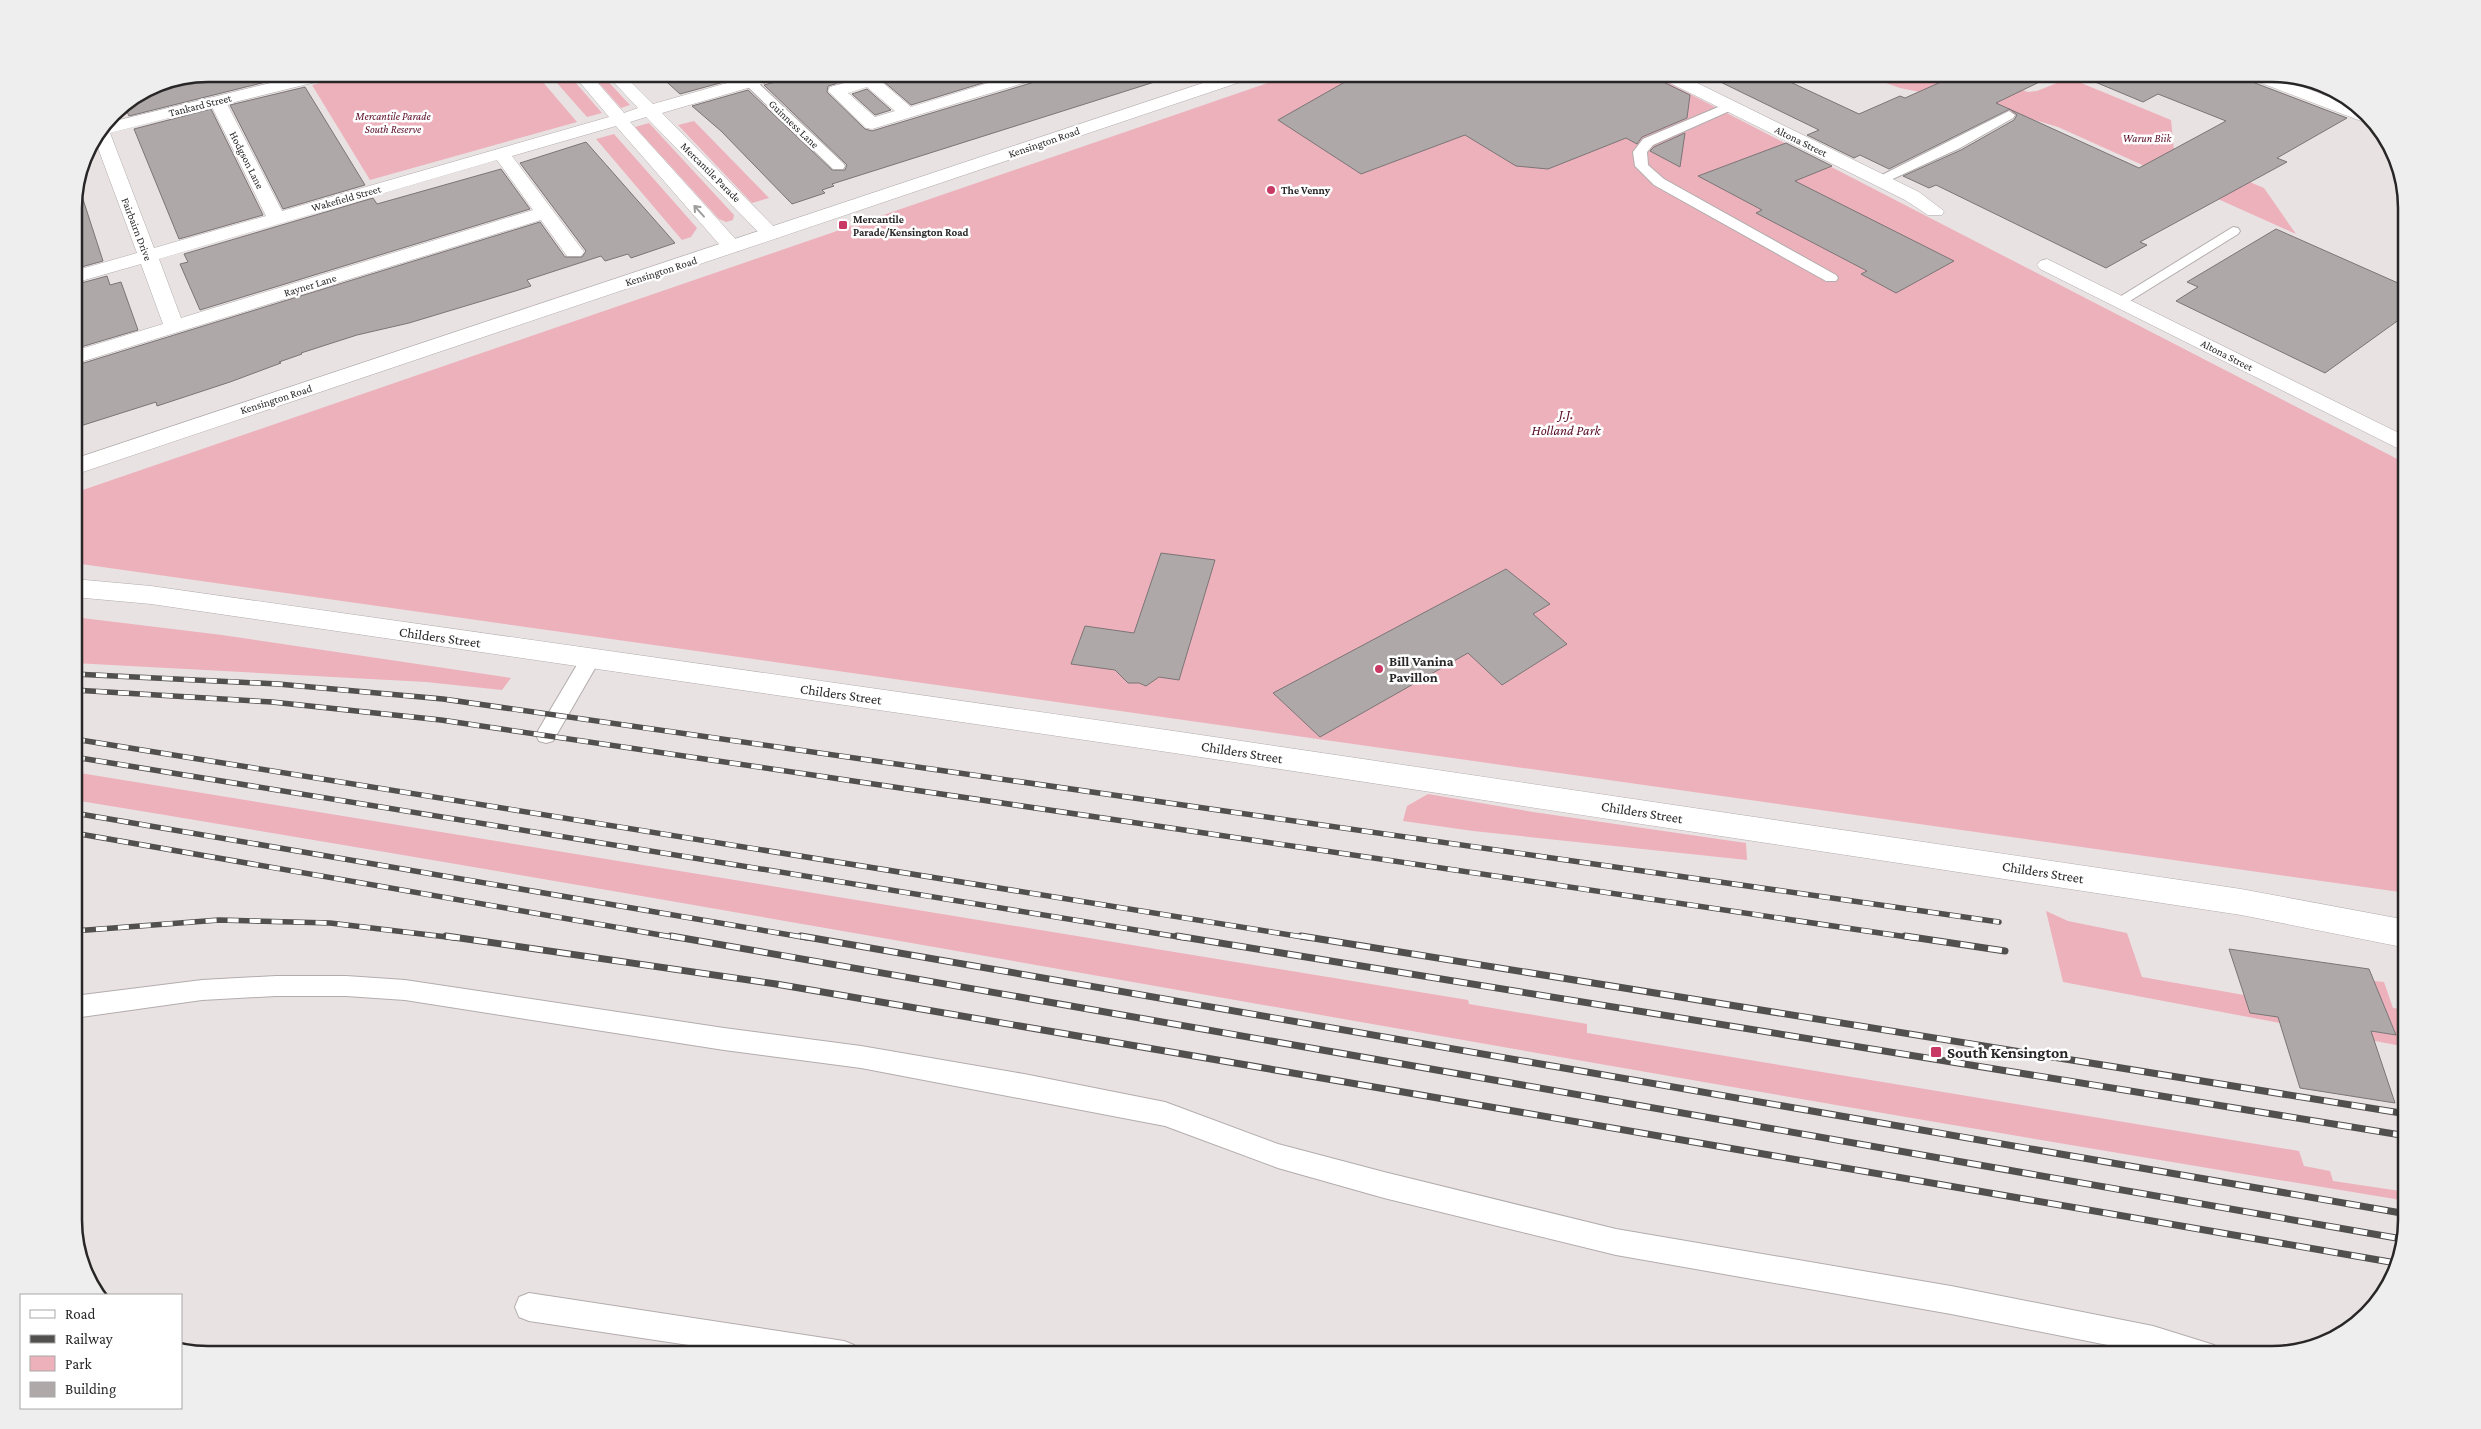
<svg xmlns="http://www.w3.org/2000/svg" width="2481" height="1429" font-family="'Crimson Pro',serif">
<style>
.green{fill:#edb1bb}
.building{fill:#aea8a9;stroke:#7b7576}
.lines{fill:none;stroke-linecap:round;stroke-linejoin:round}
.minor-tunnel{stroke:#c2bcbd;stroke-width:18;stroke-dasharray:18 9;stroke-linecap:butt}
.service-casing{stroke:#b3acad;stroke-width:2}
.minor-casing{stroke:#b3acad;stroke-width:1}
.tertiary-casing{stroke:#b3acad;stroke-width:1}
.service{fill:#fff;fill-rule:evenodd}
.minor{fill:#fff;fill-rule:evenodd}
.tertiary{fill:#fff;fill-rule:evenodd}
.rail-far1-casing{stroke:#524f4f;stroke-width:5.5}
.rail-casing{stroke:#524f4f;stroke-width:7}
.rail-far1{stroke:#fff;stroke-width:4;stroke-dasharray:11;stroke-linecap:butt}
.rail{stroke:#fff;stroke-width:5;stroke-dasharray:14;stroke-linecap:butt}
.oneway{stroke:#9e9d9d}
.poi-dot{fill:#c83963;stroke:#fff;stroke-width:2}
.labels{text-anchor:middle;stroke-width:5;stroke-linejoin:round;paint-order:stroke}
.far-street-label{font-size:11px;fill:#282626;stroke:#fff}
.far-park-label{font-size:11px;font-style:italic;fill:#590b25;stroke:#fff}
.far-poi-label{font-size:11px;font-weight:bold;fill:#282626;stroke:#fff;text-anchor:start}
.park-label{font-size:14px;font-style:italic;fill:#590b25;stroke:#fff}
.street-label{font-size:14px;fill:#282626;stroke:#fff}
.poi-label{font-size:14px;font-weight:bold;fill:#282626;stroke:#fff;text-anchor:start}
.near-poi-label{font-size:16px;font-weight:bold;fill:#282626;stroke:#fff;text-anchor:start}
.rim{fill:none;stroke:#282626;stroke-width:2.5}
</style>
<rect width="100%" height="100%" fill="#e9e2e3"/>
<!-- green -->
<g class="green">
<polygon points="356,74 536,74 577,122 370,180 312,85"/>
<polygon points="549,74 568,74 602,113 587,117"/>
<polygon points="591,74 601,74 630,105 621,108"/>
<polygon points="1294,74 1651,74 2407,464 2407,893 74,563 74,493"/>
<polygon points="1869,74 1977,74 2028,92 2037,91 2069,78 2171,120 2174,150 2264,188 2296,234 2058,127 1985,105 1900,88 1872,78"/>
<polygon points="694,121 769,198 752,203 678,125"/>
<polygon points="649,123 734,215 733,220 726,222 719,219 635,127"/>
<polygon points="614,134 697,228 691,237 682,240 596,139"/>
<polygon points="74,617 222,635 511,678 502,690 426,682 74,663"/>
<path d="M74 772 1468 1000 1469 1004 1587 1024V1033L2299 1151 2304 1166 2330 1171 2333 1181 2407 1192V1201C1628 1074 853 928 74 800Z"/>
<polygon points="1428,794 1533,812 1746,843 1747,860 1473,831 1403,821 1407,806"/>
<polygon points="2046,911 2068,921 2127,933 2142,977 2244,995 2250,1013 2396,1035 2374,981 2384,982 2393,1008 2407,1010 2407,1047 2063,982"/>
</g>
<!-- building -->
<g class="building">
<polygon points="209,74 298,74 129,116 124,106 157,84"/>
<polygon points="658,74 753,74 680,94"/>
<polygon points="786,74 1012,74 911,105 876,75 870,74 828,86 827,92 865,129 872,131 1041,80 1044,74 1124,74 1128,80 1146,80 1150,74 1163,74 1164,79 832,184 834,186 822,190 825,193 792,204 721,131 692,106 748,90 832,170 845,170 847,165 844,162 764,85 783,80"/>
<polygon points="1359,74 1656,74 1659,80 1690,95 1687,118 1642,137 1637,144 1626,138 1548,169 1516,166 1465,135 1361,174 1278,120"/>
<polygon points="1704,74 1773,74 1859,114 1900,96 1905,98 1959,74 2056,74 1996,103 2139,168 2226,121 2158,94 2143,102 2076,74 2244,74 2247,80 2347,118 2277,158 2287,162 2140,242 2147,245 2106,268 1936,185 1929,188 1903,176 1961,150 2014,120 2017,115 2010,109 1889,169 1860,155 1854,158 1807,135 1819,130"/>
<polygon points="2277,75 2309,84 2346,98 2353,104"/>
<polygon points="305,87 365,185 283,209 230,105"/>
<polygon points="867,89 891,110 875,115 852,94"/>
<polygon points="211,109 263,215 179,239 134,129"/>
<polygon points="1685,133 1680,167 1650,151 1654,147"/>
<polygon points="586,142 675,243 631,258 628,254 605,261 601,256 527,280 531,286 512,292 409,323 357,335 301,353 302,354 279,362 281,363 230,382 157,406 156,402 74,428 74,366 540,222 565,257 582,257 586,251 520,163"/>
<polygon points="1786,143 1832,166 1795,181 1954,261 1896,293 1861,274 1867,271 1756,213 1762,210 1698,176"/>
<polygon points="501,169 530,209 200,310 180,264 188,262 184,254 373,198 377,204"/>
<polygon points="80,190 103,261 74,269 74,200 76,191"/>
<polygon points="2276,229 2407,287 2407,314 2325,373 2176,301 2198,287 2187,282"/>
<polygon points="107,276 110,285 121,282 138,330 74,349 74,285"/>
<polygon points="1161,553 1215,560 1179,680 1159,677 1146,686 1139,683 1128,683 1115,670 1071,664 1085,626 1134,633"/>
<polygon points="1506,569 1550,604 1533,614 1567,644 1502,685 1468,653 1320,737 1273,693"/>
<polygon points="2229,949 2369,969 2396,1035 2371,1031 2395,1103 2300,1088 2278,1017 2250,1013"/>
</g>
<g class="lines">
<!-- minor-tunnel -->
<polyline class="minor-tunnel" points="839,74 846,80"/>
<defs>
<g id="service">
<polygon points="749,77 753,78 843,163 845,166 843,169 833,169 745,84 743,81"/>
<polygon points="1730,102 1736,106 1734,109 1653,145 1647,152 1648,165 1664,179 1836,275 1838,278 1836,281 1826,281 1654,185 1635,166 1633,152 1643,139"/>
<polygon points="2009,111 2015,115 2013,118 1960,148 1884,183 1879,184 1872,180"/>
<polygon points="2233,227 2238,228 2240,231 2238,234 2125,304 2115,304 2113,301"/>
<polygon points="591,651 598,653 601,658 553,741 546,743 539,741 536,735 539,729 584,653"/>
<polygon points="276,976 346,976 405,980 724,1028 861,1046 1024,1074 1165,1102 1278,1144 1384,1172 1616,1229 1951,1286 2153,1326 2214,1345 2218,1355 2158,1355 1951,1314 1616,1255 1384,1198 1278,1168 1165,1126 861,1068 724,1050 405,1000 346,996 276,996 202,1000 74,1018 74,996 202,980"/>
<polygon points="529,1293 844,1341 854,1345 858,1355 755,1355 529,1321 519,1317 515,1307 519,1297"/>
</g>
<g id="minor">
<path d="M307 74H334L332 78 227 104 282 211 609 117 573 74H590L624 113 638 108 606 74H623L653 104 759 74H784L782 78 662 113 781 234 778 238H764L646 117 630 122 739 243 742 247 739 251H725L616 126 512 156 584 252 581 256H567L541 220 74 364V351L163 324 141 264 74 283V271L137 253 95 140 107 123ZM212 107 266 216 154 248 110 133ZM497 160 533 210 181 318 159 259Z"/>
<path d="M1017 74H1042L1040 78 872 129 866 128 828 91 830 87 870 76 876 77 911 107ZM867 87 895 111 875 117 848 93Z"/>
<polygon points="1126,74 1148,74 1146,78 1128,78"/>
<polygon points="1658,74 1679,74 1919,192 1944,211 1942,215 1928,215 1905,200 1660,78"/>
<polygon points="2246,74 2269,74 2355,107 2371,121 2361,121 2248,78"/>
<polygon points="2047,259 2407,437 2407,453 2040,269 2037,265 2040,261"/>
<polygon points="74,579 151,586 1174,731 2241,889 2407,920 2407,948 2241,915 1174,753 151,604 74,597"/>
</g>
<polygon id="tertiary" points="1230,74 1254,74 1252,78 74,475 74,459"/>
</defs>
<!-- service casing -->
<use href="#service" class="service-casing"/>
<!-- minor casing -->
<use href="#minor" class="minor-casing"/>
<!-- tertiary casing -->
<use href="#tertiary" class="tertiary-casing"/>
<!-- service -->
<use href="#service" class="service"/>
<!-- minor -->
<use href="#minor" class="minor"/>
<!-- tertiary -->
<use href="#tertiary" class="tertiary"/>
<defs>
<g id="rail-far1">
<polyline points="74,674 278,684 443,699 1999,922"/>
<polyline points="74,690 272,702 441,720 1914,938"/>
<polyline points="74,739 1309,938"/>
<polyline points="74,757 1185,938"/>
<polyline points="74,813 808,938"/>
<polyline points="74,833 678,938"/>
<polyline points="74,931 219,920 330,923 455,938"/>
</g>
<g id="rail">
<polyline points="446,936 776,984 2396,1263"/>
<polyline points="671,936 2402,1239"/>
<polyline points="801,936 2407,1214"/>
<polyline points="1177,936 2407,1136"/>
<polyline points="1301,936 2407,1114"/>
<polyline points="1905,936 2005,951"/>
</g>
</defs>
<!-- rail-far1 casing -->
<use href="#rail-far1" class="rail-far1-casing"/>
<!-- rail casing -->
<use href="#rail" class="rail-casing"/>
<!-- rail-far1 -->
<use href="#rail-far1" class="rail-far1"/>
<!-- rail -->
<use href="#rail" class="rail"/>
</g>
<!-- one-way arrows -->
<defs><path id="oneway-shaft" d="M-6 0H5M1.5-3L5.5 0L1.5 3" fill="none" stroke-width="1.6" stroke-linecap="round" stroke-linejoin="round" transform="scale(1.25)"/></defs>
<use class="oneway" href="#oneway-shaft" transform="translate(699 211) rotate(-132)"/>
<!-- markers -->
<g class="poi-dot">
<circle cx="1271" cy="190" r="5"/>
<rect x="838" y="220" width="10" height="10" rx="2.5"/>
<circle cx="1379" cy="669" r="5"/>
<rect x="1930" y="1046" width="12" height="12" rx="2.5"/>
</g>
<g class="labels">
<!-- far-street labels -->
<g class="far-street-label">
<text transform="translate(200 105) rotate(-14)" y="4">Tankard Street</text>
<text transform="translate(794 124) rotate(44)" y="4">Guinness Lane</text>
<text transform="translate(1801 141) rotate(26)" y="4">Altona Street</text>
<text transform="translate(1044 142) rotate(-19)" y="4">Kensington Road</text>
<text transform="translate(247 160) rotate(63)" y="4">Hodgson Lane</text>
<text transform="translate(711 172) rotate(45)" y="4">Mercantile Parade</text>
<text transform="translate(346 198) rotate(-16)" y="4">Wakefield Street</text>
<text transform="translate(137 229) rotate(69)" y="4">Fairbairn Drive</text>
<text transform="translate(661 271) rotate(-18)" y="4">Kensington Road</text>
<text transform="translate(310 285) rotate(-17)" y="4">Rayner Lane</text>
<text transform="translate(2227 355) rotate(27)" y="4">Altona Street</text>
<text transform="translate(276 399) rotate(-18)" y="4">Kensington Road</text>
</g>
<!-- far-park labels -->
<g class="far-park-label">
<text x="393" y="120">Mercantile Parade<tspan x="393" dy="13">South Reserve</tspan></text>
<text x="2147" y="142">Warun Biik</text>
</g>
<!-- far-poi labels -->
<g class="far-poi-label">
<text x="1281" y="194">The Venny</text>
<text x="853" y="223">Mercantile<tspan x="853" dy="13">Parade/Kensington Road</tspan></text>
</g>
<!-- park labels -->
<g class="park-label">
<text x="1566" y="419">J.J.<tspan x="1566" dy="16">Holland Park</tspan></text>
</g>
<!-- street labels -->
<g class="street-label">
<text transform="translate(440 637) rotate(8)" y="5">Childers Street</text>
<text transform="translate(841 694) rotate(8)" y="5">Childers Street</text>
<text transform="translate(1242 752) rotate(9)" y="5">Childers Street</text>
<text transform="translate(1642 812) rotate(9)" y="5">Childers Street</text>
<text transform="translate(2043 872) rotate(9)" y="5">Childers Street</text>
</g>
<!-- poi labels -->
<g class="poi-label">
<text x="1389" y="666">Bill Vanina<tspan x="1389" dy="16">Pavillon</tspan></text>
</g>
<!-- near-poi labels -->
<g class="near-poi-label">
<text x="1947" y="1058">South Kensington</text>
</g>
</g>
<!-- crop -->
<path d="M0 0H2481V1429H0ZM208 82H2272A126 126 0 0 1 2398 208V1220A126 126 0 0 1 2272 1346H208A126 126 0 0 1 82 1220V208A126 126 0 0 1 208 82Z" fill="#eee" fill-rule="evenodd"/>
<path class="rim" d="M208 82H2272A126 126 0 0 1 2398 208V1220A126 126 0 0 1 2272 1346H208A126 126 0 0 1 82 1220V208A126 126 0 0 1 208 82Z"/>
<!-- legend -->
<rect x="20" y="1294" width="162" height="115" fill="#ffffff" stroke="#a9a8a8"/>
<rect x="30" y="1310" width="25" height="8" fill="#ffffff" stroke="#a9a8a8"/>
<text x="65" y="1319" font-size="15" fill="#282626">Road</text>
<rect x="30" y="1335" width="25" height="8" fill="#524f4f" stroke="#a9a8a8"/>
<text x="65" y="1344" font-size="15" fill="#282626">Railway</text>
<rect x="30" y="1356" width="25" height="15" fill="#edb1bb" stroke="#a9a8a8"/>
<text x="65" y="1369" font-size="15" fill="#282626">Park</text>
<rect x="30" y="1382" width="25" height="15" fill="#aea8a9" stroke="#a9a8a8"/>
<text x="65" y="1394" font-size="15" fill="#282626">Building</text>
</svg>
